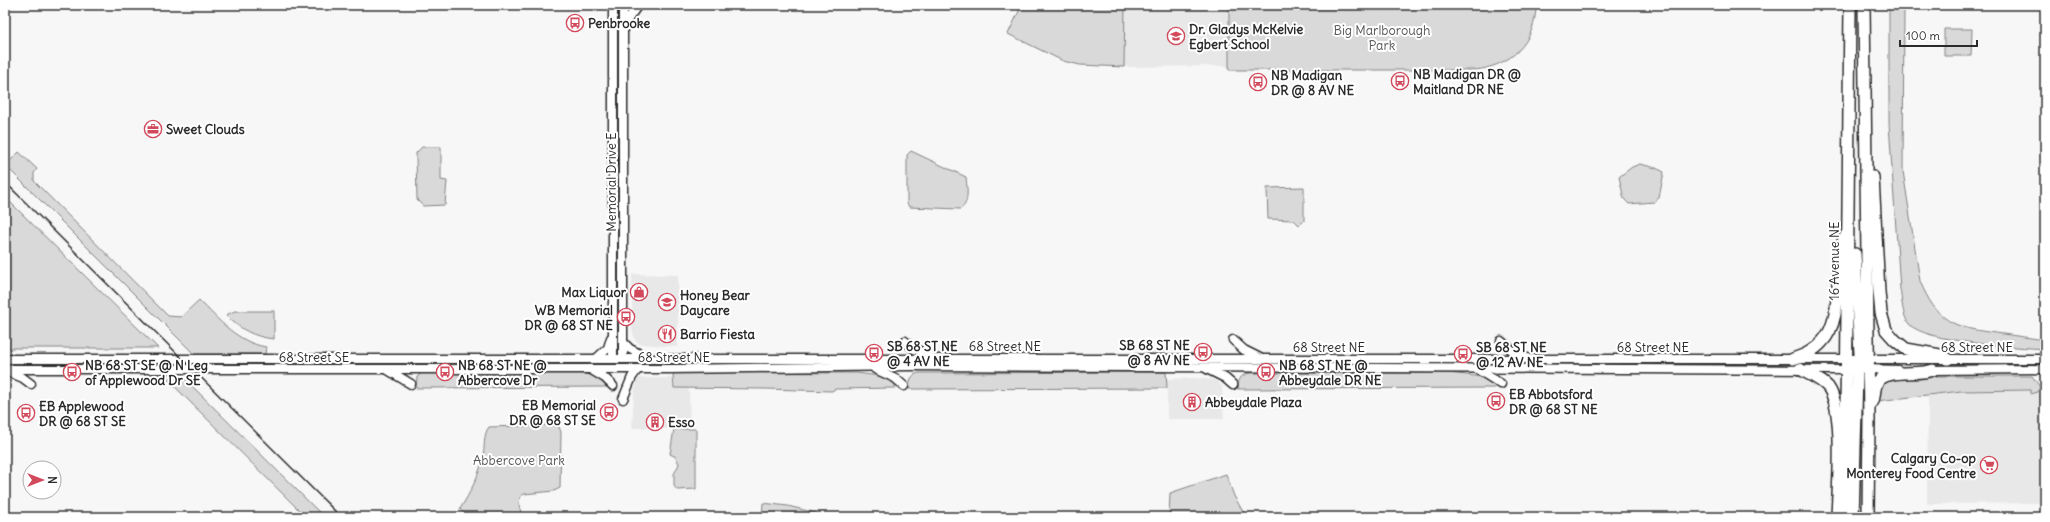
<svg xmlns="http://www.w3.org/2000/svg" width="2050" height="522" font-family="Delius,sans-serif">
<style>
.built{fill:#e8e8e8}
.green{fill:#d9d9d9;stroke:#828282}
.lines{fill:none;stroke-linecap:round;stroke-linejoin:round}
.secondary-casing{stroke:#2b2b2b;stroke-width:11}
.highway-casing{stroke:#2b2b2b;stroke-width:14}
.secondary{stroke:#fff;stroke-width:8}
.highway{stroke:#fff;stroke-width:11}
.rail{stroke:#2b2b2b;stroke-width:1.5}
.labels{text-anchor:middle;stroke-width:4;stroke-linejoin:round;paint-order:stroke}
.poi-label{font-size:13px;font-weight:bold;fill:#2b2b2b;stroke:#fff;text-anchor:start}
.park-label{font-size:13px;fill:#565656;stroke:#fff}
.street-label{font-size:13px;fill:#2b2b2b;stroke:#fff}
</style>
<rect width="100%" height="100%" fill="#f7f7f7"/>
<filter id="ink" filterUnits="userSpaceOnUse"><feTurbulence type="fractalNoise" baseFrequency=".025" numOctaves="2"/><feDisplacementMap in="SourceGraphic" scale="8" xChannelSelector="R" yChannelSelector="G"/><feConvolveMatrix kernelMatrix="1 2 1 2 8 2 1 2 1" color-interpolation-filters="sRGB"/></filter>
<g filter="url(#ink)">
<!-- built -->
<g class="built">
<polygon points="1125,5 1229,5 1229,66 1124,67"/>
<polygon points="632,274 678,275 678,347 640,344 635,340 632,330"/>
<polygon points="637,378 673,378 674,388 689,388 690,429 632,428 634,395"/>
<polygon points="1194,378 1215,380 1222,386 1224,419 1167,419 1167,379"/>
<polygon points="2045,390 2045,503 1927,504 1928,395 1961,391"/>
</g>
<!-- green -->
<g class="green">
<polygon points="1022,5 1125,5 1124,67 1080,65 1063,61 1008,34"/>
<path d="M1229 5H1536C1536 42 1511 66 1475 70H1229Z"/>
<path d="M1889 5H1904L1903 171 1920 281C1937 322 1954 328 1996 333 2012 335 2029 338 2045 340V349C2019 347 1926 343 1909 324 1902 315 1902 300 1900 289L1889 124Z"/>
<polygon points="1944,29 1972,29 1971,56 1944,56"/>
<polygon points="422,147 441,147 441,180 447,181 445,205 423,206 417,200 416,153"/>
<path d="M911 151 966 177C967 188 970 204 960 209L909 207 907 203V155Z"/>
<path d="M19 152 37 169 34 173V181L168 316 181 317 199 300C219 320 237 342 266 347L265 354H194L5 165V156L10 161Z"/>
<polygon points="1640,164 1656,168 1664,172 1659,198 1654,202 1629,204 1624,199 1619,177 1632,167"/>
<polygon points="1304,187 1304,221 1299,225 1294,220 1268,219 1267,188"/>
<polygon points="5,197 158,348 5,348"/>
<path d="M235 311H274V339C254 337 239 329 226 315Z"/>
<polygon points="557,371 592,375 605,383 607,387 416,388 417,377 423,372"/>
<polygon points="676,372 857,373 880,376 895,384 895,388 835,389 832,391 766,389 674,388 673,375"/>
<path d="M1166 372 1167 388 909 389C910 381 910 375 919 373Z"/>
<path d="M1253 373H1449L1483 377 1493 383 1495 388 1238 389C1238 378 1242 373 1253 373Z"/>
<polygon points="1898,376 2032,376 2040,387 2038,392 2031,394 2031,390 1961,391 1877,401 1881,383"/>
<polygon points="166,378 184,378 324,517 306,517"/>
<path d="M554 425 559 427 561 432 560 488 554 491 524 494 520 497 519 504 522 517H467L460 509C470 493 479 476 483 457 485 448 483 434 489 427Z"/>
<polygon points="674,429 696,429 696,489 677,490 674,486 674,474 679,464 676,457 670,454"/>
<polygon points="1226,474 1234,496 1246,517 1018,517 1169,516 1170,493"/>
<polygon points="763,503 788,506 816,513 815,517 762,517"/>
</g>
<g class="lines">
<defs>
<g id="secondary">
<polyline points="613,5 613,359"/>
<polyline points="625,28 628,19 638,5"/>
<polyline points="1233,340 1244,350 1260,358"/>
<polyline points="905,341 914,349 930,355"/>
<polyline points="1501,341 1514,352 1527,358"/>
<polyline points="623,342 630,349 646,357"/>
<polyline points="597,358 608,348 611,338"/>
<polyline points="5,359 2045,359"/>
<polyline points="623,359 623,5"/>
<polyline points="5,369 669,369 911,366 1852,370"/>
<polyline points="590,369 605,378 613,386"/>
<polyline points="875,369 895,378 904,386"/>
<polyline points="1207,369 1225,378 1233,385"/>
<polyline points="1477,369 1501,384"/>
<polyline points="1864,369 1898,370"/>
<polyline points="388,370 411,384"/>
<polyline points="1928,370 2045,369"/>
<polyline points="6,371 23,378 31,384"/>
<polyline points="623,399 632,377 638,369"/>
</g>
<g id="highway">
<polyline points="1864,5 1869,419 1868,517"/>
<polyline points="1873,177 1879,292 1881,313 1886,330 1895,340 1906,349 1940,355 1948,359"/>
<polyline points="1855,254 1860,354 1861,360 1866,367"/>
<path d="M1793 359C1804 355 1814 351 1822 342 1839 325 1837 291 1839 268 1840 256 1840 246 1846 235"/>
<polyline points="1847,360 1856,370 1857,375 1853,517"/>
<path d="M1800 369C1809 375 1820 378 1828 387 1845 410 1838 487 1837 517"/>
<path d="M1873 401C1875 395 1874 388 1877 383 1884 368 1919 376 1933 370"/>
<polyline points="1845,517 1850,5"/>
</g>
</defs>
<!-- secondary casing -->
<use href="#secondary" class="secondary-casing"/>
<!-- highway casing -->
<use href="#highway" class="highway-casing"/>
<!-- secondary -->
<use href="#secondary" class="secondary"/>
<!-- highway -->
<use href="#highway" class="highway"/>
<!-- rail -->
<polyline class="rail" points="5,182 341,517"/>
</g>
</g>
<!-- icons -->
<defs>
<symbol id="bus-ring" viewBox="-11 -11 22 22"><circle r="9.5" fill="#fff" stroke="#d1495b" stroke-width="1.5"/><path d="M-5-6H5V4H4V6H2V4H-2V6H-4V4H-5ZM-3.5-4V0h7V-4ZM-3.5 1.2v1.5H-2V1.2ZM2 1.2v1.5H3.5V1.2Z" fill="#d1495b"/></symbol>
<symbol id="school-ring" viewBox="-11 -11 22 22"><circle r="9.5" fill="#fff" stroke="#d1495b" stroke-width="1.5"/><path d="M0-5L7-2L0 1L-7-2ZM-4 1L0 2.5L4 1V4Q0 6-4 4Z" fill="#d1495b"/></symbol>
<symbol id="office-ring" viewBox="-11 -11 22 22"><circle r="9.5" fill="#fff" stroke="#d1495b" stroke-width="1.5"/><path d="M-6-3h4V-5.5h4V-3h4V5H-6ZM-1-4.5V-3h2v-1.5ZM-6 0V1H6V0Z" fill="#d1495b"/></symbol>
<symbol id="shop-ring" viewBox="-11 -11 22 22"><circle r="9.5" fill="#fff" stroke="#d1495b" stroke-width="1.5"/><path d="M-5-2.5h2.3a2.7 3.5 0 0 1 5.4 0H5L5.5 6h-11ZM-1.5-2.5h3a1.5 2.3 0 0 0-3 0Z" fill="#d1495b"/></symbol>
<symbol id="restaurant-ring" viewBox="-11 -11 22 22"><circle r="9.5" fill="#fff" stroke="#d1495b" stroke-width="1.5"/><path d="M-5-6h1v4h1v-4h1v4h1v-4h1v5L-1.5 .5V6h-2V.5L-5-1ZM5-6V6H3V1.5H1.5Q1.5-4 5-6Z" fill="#d1495b"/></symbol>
<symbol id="building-ring" viewBox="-11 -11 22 22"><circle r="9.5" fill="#fff" stroke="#d1495b" stroke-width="1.5"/><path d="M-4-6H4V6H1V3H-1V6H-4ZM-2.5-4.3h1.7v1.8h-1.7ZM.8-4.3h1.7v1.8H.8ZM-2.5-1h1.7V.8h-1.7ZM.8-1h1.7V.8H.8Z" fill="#d1495b"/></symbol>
<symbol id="supermarket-ring" viewBox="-11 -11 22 22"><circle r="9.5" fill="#fff" stroke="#d1495b" stroke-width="1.5"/><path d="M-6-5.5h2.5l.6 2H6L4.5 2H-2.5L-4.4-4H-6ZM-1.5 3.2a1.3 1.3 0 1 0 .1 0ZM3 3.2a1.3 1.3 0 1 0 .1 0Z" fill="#d1495b"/></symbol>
</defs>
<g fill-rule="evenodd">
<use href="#bus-ring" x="565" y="13" width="20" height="20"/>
<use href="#school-ring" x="1166" y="26" width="20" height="20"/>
<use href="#bus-ring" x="1390" y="71" width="20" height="20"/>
<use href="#bus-ring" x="1248" y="72" width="20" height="20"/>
<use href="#office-ring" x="143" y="119" width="20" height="20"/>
<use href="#shop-ring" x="629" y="282" width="20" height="20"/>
<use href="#school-ring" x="657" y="292" width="20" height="20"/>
<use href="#bus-ring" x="616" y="307" width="20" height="20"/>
<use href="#restaurant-ring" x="657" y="324" width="20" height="20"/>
<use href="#bus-ring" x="1193" y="342" width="20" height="20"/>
<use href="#bus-ring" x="864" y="343" width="20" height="20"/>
<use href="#bus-ring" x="1453" y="344" width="20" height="20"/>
<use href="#bus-ring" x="62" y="362" width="20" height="20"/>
<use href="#bus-ring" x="435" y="362" width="20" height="20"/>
<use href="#bus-ring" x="1256" y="362" width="20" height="20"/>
<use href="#bus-ring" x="1486" y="391" width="20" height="20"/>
<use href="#building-ring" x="1182" y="392" width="20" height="20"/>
<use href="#bus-ring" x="599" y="402" width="20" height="20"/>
<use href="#bus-ring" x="16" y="403" width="20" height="20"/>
<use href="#building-ring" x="645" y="412" width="20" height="20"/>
<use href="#supermarket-ring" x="1979" y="455" width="20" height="20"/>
</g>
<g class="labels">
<!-- poi labels -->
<g class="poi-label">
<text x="588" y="28">Penbrooke</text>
<text x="1189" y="34">Dr. Gladys McKelvie<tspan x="1189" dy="15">Egbert School</tspan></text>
<text x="1413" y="79">NB Madigan DR @<tspan x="1413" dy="15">Maitland DR NE</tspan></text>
<text x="1271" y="80">NB Madigan<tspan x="1271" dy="15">DR @ 8 AV NE</tspan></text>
<text x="166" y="134">Sweet Clouds</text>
<text x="626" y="297" text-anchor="end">Max Liquor</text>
<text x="680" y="300">Honey Bear<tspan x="680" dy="15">Daycare</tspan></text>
<text x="613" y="315" text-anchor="end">WB Memorial<tspan x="613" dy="15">DR @ 68 ST NE</tspan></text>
<text x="680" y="339">Barrio Fiesta</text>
<text x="1190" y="350" text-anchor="end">SB 68 ST NE<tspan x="1190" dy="15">@ 8 AV NE</tspan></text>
<text x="887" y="351">SB 68 ST NE<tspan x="887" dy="15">@ 4 AV NE</tspan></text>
<text x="1476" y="352">SB 68 ST NE<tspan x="1476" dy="15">@ 12 AV NE</tspan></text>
<text x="85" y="370">NB 68 ST SE @ N Leg<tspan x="85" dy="15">of Applewood Dr SE</tspan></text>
<text x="458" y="370">NB 68 ST NE @<tspan x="458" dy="15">Abbercove Dr</tspan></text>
<text x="1279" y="370">NB 68 ST NE @<tspan x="1279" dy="15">Abbeydale DR NE</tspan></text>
<text x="1509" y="399">EB Abbotsford<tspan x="1509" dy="15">DR @ 68 ST NE</tspan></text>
<text x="1205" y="407">Abbeydale Plaza</text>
<text x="596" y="410" text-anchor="end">EB Memorial<tspan x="596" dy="15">DR @ 68 ST SE</tspan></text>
<text x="39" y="411">EB Applewood<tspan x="39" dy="15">DR @ 68 ST SE</tspan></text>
<text x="668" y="427">Esso</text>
<text x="1976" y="463" text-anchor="end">Calgary Co-op<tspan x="1976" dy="15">Monterey Food Centre</tspan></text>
</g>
<!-- park labels -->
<g class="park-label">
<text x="1382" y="35">Big Marlborough<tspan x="1382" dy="15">Park</tspan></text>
<text x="519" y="465">Abbercove Park</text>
</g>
<!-- street labels -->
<g class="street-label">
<text transform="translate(611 182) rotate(-90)" y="5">Memorial Drive E</text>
<text transform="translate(1834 261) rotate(-90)" y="5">16 Avenue NE</text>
<text x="1005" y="351">68 Street NE</text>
<text x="1329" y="352">68 Street NE</text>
<text x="1653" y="352">68 Street NE</text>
<text x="1977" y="352">68 Street NE</text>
<text x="314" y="362">68 Street SE</text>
<text x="674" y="362">68 Street NE</text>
</g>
</g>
<!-- margin -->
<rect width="2050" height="522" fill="none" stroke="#fff" stroke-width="20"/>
<rect x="10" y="10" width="2030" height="502" fill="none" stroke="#2b2b2b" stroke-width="1.5" filter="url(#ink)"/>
<!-- north arrow -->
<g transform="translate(42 480) rotate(90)"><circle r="19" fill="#ffffff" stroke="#aaaaaa"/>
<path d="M0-3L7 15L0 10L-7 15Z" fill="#d1495b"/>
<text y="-6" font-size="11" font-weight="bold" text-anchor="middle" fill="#2b2b2b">N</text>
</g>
<!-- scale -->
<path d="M1900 40v6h77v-6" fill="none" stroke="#2b2b2b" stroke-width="2"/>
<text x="1906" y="40" font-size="12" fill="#2b2b2b" stroke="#ffffff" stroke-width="3" paint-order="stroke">100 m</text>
</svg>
